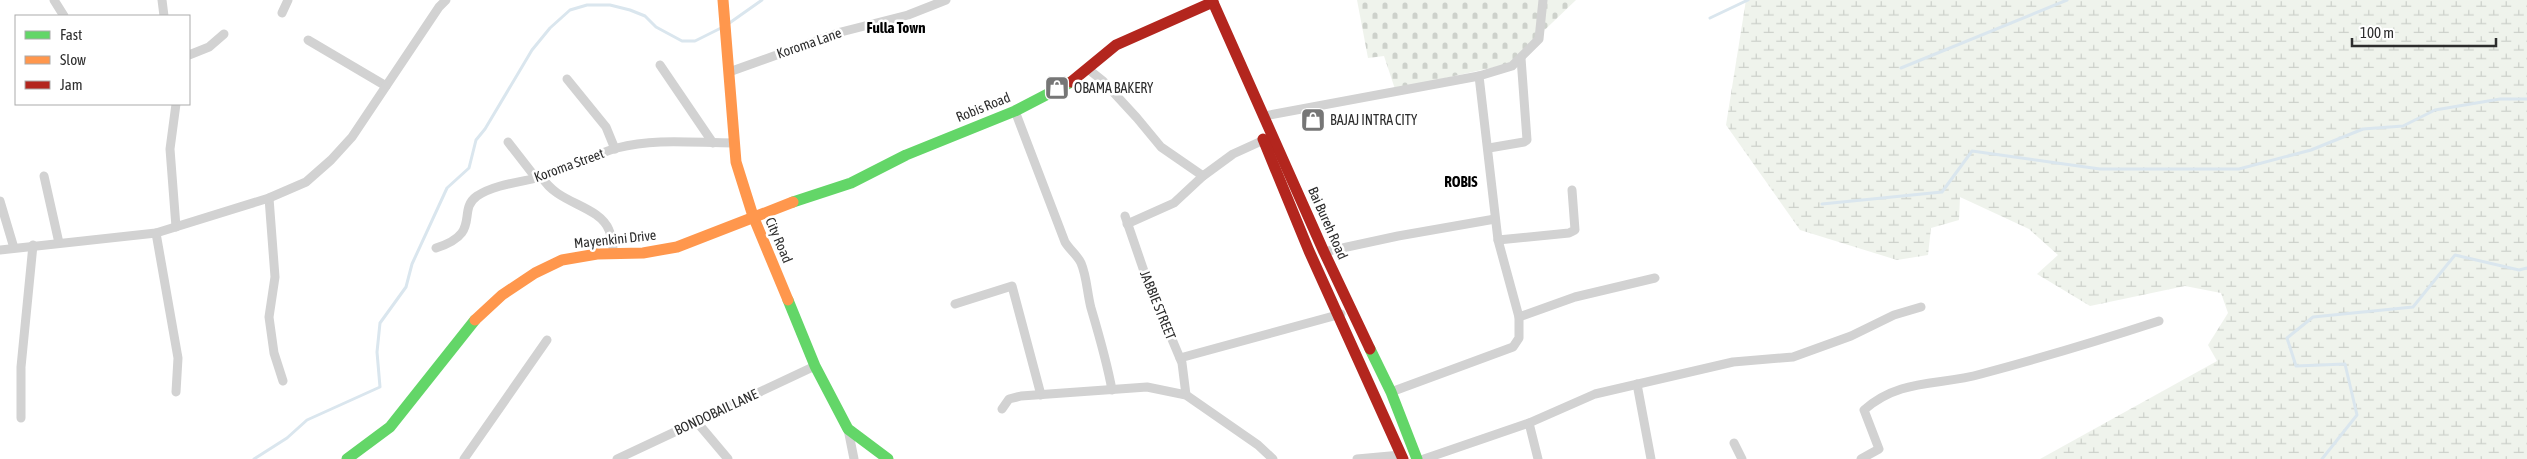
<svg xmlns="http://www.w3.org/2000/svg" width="2527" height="459" font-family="'Asap Condensed',sans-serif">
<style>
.wetland{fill:url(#wetland-marsh)}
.cemetery{fill:url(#cemetery-stones)}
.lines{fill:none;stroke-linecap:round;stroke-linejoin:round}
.stream{stroke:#dae6ee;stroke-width:3}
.street{stroke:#d2d2d2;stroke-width:9}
.fast{stroke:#63d668;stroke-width:11}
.slow{stroke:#ff974d;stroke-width:11}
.jam{stroke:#b3261e;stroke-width:11}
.labels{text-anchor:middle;stroke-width:5;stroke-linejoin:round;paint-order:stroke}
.street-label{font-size:14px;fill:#2d2d2d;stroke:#fff}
.poi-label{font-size:14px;fill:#2d2d2d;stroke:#fff;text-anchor:start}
.neighbourhood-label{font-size:15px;font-weight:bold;fill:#000;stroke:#fff}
</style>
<defs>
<pattern id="wetland-marsh" width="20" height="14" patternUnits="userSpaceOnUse" patternTransform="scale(1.25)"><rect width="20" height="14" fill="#eff3ec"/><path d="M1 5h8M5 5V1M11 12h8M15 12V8" fill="none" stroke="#cdd1cb"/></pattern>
<pattern id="cemetery-stones" width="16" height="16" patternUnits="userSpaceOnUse" patternTransform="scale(1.25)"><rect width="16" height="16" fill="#eff3ec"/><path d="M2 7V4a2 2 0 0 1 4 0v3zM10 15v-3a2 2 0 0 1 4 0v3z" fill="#cdd1cb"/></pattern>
</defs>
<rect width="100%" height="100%" fill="#fff"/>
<!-- wetland -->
<polygon class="wetland" points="1746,0 2527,0 2527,459 2040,459 2217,361 2208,345 2228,313 2221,293 2185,286 2090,306 2037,274 2058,255 2029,229 1960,197 1959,220 1931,228 1928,255 1897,260 1800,230 1726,125"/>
<!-- cemetery -->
<polygon class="cemetery" points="1357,0 1576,0 1509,64 1395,89 1384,56 1368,58"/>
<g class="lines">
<!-- stream -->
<g class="stream">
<polyline points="1710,18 1748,0"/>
<polyline points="728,24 762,0"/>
<polyline points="1901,68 2067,0"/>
<polyline points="1822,204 1942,192 1972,151 2100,169 2239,169 2311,150 2363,129 2403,126 2435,110 2500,99 2527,99"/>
<polyline points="254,459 287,438 307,420 380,387 377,352 380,323 406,287 412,264 447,188 469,168 476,140 485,129 532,50 550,28 570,10 587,5 610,5 630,10 645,16 656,27 682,41 695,41 721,28"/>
<polyline points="2322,459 2357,415 2345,364 2296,366 2287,338 2313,317 2413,307 2455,255 2519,270 2527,268"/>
</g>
<!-- street -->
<g class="street">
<polyline points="54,0 64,16"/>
<polyline points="162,0 164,16"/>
<polyline points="282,13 288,0"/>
<polyline points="308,40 386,86"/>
<polyline points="189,55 209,47 224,34"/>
<polyline points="660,65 713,143"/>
<polyline points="1088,69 1103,81 1137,118 1161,147 1203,176"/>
<polyline points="729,72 841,32 908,15 946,0"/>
<polyline points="567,79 606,127 615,149"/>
<polyline points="176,104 170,149 176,227"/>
<path d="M1015 111 1065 242C1069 249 1078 256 1081 263 1087 277 1087 293 1091 308 1099 335 1107 362 1112 390"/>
<polyline points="1264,116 1479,76 1512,66 1539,39 1543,0"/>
<polyline points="508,142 536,178"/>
<polyline points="1489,148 1524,142 1527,140 1521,58"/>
<polyline points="44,176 59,243"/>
<path d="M542 177C557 204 599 205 609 230 612 237 612 246 614 253"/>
<polyline points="269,198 275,277 269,317 274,353 283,381"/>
<polyline points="0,201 14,248"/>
<polyline points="1125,216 1147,280 1182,363 1186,395"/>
<polyline points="1127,224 1174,203 1203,176 1233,154 1266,139"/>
<polyline points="156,233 178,358 176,392"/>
<polyline points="1498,240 1569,233 1575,230 1572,190"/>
<path d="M436 248C483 233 456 211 477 196 495 184 522 182 542 177 568 170 591 155 617 148 656 138 694 143 734 143"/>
<polyline points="0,250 156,233 269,198 306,182 331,160 352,137 439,7 446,0"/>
<polyline points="1324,252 1398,236 1495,219"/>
<polyline points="955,304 1012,286 1041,395"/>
<polyline points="1519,317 1575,297 1655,278"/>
<polyline points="1180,358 1341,314"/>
<polyline points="1637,384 1651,459"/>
<polyline points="1391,392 1513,347 1519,338 1519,317 1498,240 1479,76"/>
<polyline points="1002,409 1009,399 1021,396 1147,387 1186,395 1258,445 1273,459"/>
<polyline points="21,418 21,367 33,245"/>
<polyline points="696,421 728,459"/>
<polyline points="1529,423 1538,459"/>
<polyline points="848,429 854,459"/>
<polyline points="1734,443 1742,459"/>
<polyline points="464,459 547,340"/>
<polyline points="617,459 815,366"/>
<polyline points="1357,459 1401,455"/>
<polyline points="1424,459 1529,423 1595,394 1733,362 1793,357 1851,336 1894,315 1921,307"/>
<path d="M1861 459 1879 449 1864 410C1900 378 1939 386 1981 374 2041 358 2101 340 2159 321"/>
</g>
<!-- fast -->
<g class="fast">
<polyline points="793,202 851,183 906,155 1015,111 1071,82"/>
<polyline points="788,300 815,366 848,429 888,459"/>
<polyline points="1370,349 1391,392 1417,459"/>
<polyline points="347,459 390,427 475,320"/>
</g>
<!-- slow -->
<g class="slow">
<polyline points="723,0 736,162 753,216 788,300"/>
<polyline points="475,320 502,295 535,273 562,260 597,254 643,253 677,247 793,202"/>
</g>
<!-- jam -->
<g class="jam">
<polyline points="1212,0 1324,252 1370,349"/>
<polyline points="1071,82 1116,45 1213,2"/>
<polyline points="1263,139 1309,251 1403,459"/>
</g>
</g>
<!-- icons -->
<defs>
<symbol id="shop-square" viewBox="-11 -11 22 22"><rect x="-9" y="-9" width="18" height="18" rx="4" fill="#767676" stroke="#fff"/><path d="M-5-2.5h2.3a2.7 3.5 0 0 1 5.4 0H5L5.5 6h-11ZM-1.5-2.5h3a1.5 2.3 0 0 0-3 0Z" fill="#fff"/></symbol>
</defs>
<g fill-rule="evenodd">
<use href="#shop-square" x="1043" y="74" width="28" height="28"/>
<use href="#shop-square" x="1299" y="106" width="28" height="28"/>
</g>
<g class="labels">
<!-- street labels -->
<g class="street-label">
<text transform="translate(809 43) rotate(-19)" y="5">Koroma Lane</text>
<text transform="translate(983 107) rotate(-22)" y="5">Robis Road</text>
<text transform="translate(569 165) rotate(-20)" y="5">Koroma Street</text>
<text transform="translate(1328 223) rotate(66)" y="5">Bai Bureh Road</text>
<text transform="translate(615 239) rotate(-6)" y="5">Mayenkini Drive</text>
<text transform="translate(779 240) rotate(67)" y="5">City Road</text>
<text transform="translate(1158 305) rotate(68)" y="5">JABBIE STREET</text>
<text transform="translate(716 412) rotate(-25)" y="5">BONDOBAIL LANE</text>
</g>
<!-- poi labels -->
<g class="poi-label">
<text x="1074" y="93">OBAMA BAKERY</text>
<text x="1330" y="125">BAJAJ INTRA CITY</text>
</g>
<!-- neighbourhood labels -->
<g class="neighbourhood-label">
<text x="896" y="33">Fulla Town</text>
<text x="1461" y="187">ROBIS</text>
</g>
</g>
<!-- legend -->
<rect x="15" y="15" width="175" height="90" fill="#ffffff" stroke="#ababab"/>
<rect x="25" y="31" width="25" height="8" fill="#63d668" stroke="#ababab"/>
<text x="60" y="40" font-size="15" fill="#2d2d2d">Fast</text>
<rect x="25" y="56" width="25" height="8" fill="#ff974d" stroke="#ababab"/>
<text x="60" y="65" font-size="15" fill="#2d2d2d">Slow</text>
<rect x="25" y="81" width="25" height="8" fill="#b3261e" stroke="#ababab"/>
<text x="60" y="90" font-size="15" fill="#2d2d2d">Jam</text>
<!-- scale -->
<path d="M2352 38v8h144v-8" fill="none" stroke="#2d2d2d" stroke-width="2.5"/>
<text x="2360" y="38" font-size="15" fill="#2d2d2d" stroke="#ffffff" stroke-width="4" paint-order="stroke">100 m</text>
</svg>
